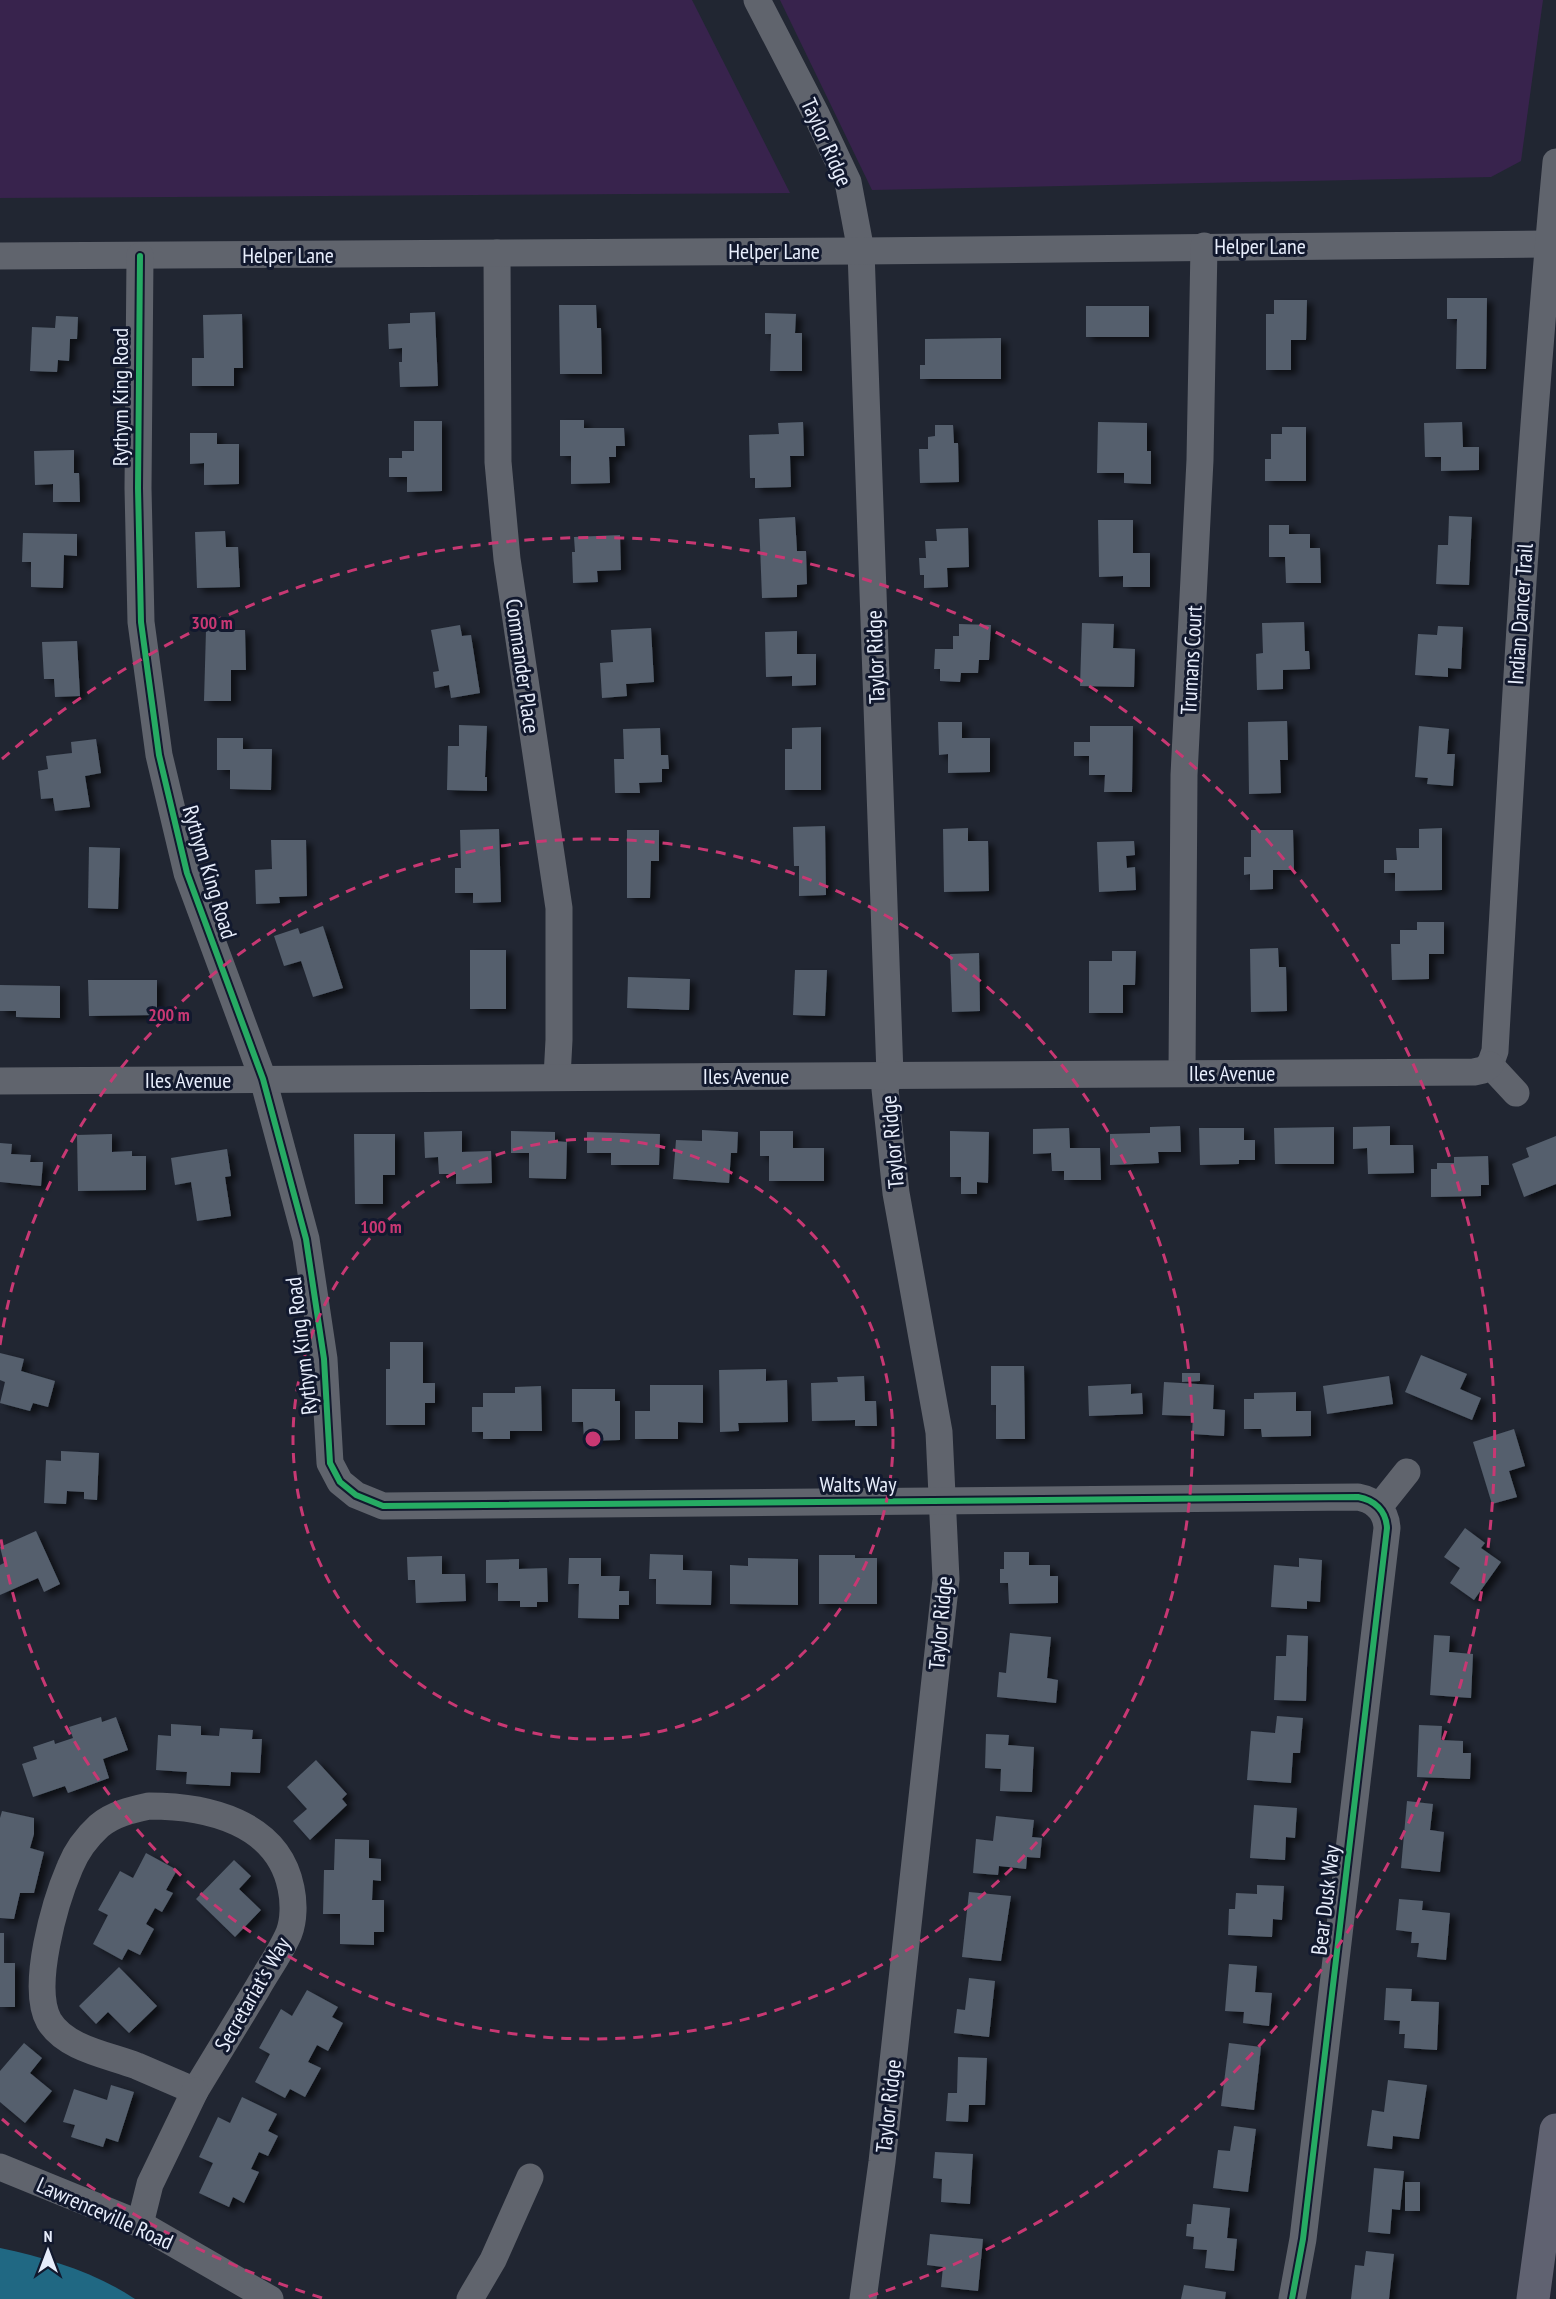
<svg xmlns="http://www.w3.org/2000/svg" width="1556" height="2299" font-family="'PT Sans Narrow',sans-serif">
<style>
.green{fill:#38234d}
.water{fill:#206883}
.building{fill:#545f6d;filter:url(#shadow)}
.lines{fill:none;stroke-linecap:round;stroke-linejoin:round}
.minor{stroke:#60646d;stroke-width:27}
.major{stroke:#606271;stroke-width:33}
.cycleway-casing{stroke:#12192e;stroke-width:10}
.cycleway{stroke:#26ab63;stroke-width:6}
.ring{fill:none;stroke:#c83873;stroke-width:3;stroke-dasharray:10 8}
.labels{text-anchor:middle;stroke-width:6;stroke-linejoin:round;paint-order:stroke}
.street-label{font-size:22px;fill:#e7edfb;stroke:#12192e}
.centre{fill:#c83873;stroke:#12192e;stroke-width:3}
.ring-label{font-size:18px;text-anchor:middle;font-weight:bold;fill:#c83873;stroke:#12192e;stroke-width:6;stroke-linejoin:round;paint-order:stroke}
</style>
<defs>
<filter id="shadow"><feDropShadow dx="6" dy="4" stdDeviation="3" flood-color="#0009"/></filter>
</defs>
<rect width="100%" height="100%" fill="#212632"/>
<!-- green -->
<g class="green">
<polygon points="0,0 692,0 790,193 0,198"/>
<polygon points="780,0 1543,0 1521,161 1491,177 872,190"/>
</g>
<!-- water -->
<path class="water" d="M0 2248C47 2258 95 2272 135 2299H0Z"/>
<!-- building -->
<g class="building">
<polygon points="1447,298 1487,298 1486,369 1456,369 1457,319 1447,319"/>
<polygon points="1274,300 1307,300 1306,340 1291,340 1291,370 1266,370 1266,314 1274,314"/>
<polygon points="559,305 596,305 597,328 601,328 602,374 560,374"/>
<rect x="1086" y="306" width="63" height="31"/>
<polygon points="435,312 438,386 400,387 399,362 402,362 402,348 389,349 388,324 410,323 410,313"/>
<polygon points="765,313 796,314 795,333 802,333 802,371 770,371 771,334 765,334"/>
<polygon points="242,314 243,368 234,368 234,386 192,386 192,358 204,358 203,315"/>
<polygon points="56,316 78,317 77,339 70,339 69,361 58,360 57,372 30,371 32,327 55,328"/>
<polygon points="1001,338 1001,379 920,379 920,365 925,365 925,339"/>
<polygon points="560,420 584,420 584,428 624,428 625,446 616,446 616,457 609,457 610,483 571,484 571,456 560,456"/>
<polygon points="414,421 442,421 442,491 407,492 407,477 389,477 389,458 402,458 402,451 414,451"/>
<polygon points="803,422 804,456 790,456 791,487 755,488 755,478 750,478 749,435 779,434 778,423"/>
<polygon points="1098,422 1147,423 1147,451 1151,451 1151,484 1124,483 1124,473 1097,473"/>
<polygon points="1462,422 1463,447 1479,447 1479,470 1441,471 1441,457 1425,457 1424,423"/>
<polygon points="935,425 953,425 954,443 958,443 959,482 920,483 919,449 928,449 928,437 935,436"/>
<polygon points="1282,427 1306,427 1306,481 1265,481 1265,459 1271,459 1271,434 1282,434"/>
<polygon points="190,433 217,433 217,444 239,444 239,484 204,485 204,463 190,464"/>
<polygon points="74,450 74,473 79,473 80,502 53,502 53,484 35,485 34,451"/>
<polygon points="1449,516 1472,517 1469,585 1436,584 1438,545 1448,545"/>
<polygon points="795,517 797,551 806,551 807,584 797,585 797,597 762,598 759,519"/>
<polygon points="1098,520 1133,520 1133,553 1150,553 1150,587 1123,587 1123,576 1099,577"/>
<polygon points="1269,525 1289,525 1289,534 1310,534 1310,548 1320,548 1321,583 1286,583 1285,557 1269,557"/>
<polygon points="968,528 969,567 947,568 948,587 924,588 924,575 920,575 919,558 926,558 925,541 937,541 936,529"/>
<polygon points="225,531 226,547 238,547 240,587 197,588 195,532"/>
<polygon points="23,533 77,534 77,556 64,555 63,588 31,587 31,562 22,562"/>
<polygon points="620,535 621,570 597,571 598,582 573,583 572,552 575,552 574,537"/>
<polygon points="1304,622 1305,651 1309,651 1310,669 1283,670 1283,689 1257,690 1256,654 1263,653 1262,623"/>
<polygon points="1082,623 1114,624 1113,648 1135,649 1134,687 1080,686"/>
<polygon points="959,624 991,625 989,660 979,660 978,673 961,673 960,682 940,681 940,669 934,669 935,649 953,649 953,636 959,636"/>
<polygon points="460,625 462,636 471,635 480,693 451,698 449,685 435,688 433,672 439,671 431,630"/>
<polygon points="1438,626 1463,627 1461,669 1448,668 1448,677 1415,675 1418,634 1437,635"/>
<polygon points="651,628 654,682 626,684 627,696 602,698 600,663 613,662 611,630"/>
<polygon points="206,630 245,630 246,670 231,670 231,701 204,701"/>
<polygon points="797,631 797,654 816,654 816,685 792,686 792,676 766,677 765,632"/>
<polygon points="77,641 80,696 55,697 54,679 44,679 42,642"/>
<polygon points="1287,721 1288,760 1280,760 1281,793 1249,794 1248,722"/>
<polygon points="938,722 962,722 962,738 990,738 990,772 948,773 948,754 939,755"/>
<polygon points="459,725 487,726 485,777 487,777 487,791 447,790 448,746 459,746"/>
<polygon points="1090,726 1133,726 1132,792 1104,792 1105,775 1089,775 1089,756 1074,756 1074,742 1090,742"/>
<polygon points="1419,726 1449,729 1447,754 1455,754 1453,786 1427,784 1428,778 1415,777"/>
<polygon points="821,727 821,790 785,790 785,749 792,749 792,728"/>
<polygon points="660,728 661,755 668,755 669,769 662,769 662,782 639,783 640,793 615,793 614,759 624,759 623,729"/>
<polygon points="217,738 243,738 243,749 272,749 271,790 230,789 230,770 217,770"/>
<polygon points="96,739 101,773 85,776 90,807 55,811 53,798 41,799 38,771 48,769 46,756 72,753 71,742"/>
<polygon points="825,826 826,895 799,896 799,866 794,866 793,827"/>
<polygon points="968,828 968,841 988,841 989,891 944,892 943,829"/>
<polygon points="1442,828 1442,890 1395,891 1395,873 1384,873 1384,860 1397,860 1396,848 1419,848 1419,829"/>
<polygon points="499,829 501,902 473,903 473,893 455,893 455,868 461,868 460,830"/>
<polygon points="627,830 659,830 659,861 651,861 650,898 627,898"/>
<polygon points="1251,830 1293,830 1294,870 1273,870 1273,889 1250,890 1250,874 1244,875 1244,857 1251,857"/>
<polygon points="271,840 306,840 307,896 279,897 280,903 256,904 255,870 272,869"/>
<polygon points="1134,841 1135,855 1126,856 1127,868 1135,867 1136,890 1099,892 1097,842"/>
<polygon points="89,847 120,848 118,909 88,908"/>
<polygon points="1417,922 1444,922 1444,954 1429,954 1429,979 1392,980 1391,944 1400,944 1400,930 1417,930"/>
<polygon points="323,926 343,988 313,997 301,961 284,966 274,936 298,928 300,934"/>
<polygon points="1278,948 1279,967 1286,967 1287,1011 1251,1012 1250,949"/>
<rect x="470" y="950" width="36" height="59"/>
<polygon points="1112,951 1136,951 1135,985 1123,985 1123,1013 1089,1013 1089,961 1112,961"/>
<polygon points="979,953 980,1011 952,1012 950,954"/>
<polygon points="795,970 827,970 825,1016 793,1015"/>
<polygon points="628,977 690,979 689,1010 627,1008"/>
<polygon points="88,980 157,980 157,1015 89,1016"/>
<polygon points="0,985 60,986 60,1018 16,1017 16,1011 0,1011"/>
<polygon points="1180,1126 1181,1152 1158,1152 1159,1163 1110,1165 1110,1134 1150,1133 1150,1127"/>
<polygon points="1390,1126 1390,1145 1413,1145 1414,1173 1368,1174 1367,1148 1353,1149 1353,1127"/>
<polygon points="1334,1127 1334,1164 1275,1164 1274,1128"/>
<polygon points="1069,1128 1070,1148 1100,1148 1101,1180 1064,1180 1064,1171 1052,1171 1051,1153 1033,1154 1033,1129"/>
<polygon points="1199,1128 1244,1128 1244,1140 1255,1140 1255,1160 1239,1160 1239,1164 1200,1165"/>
<polygon points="702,1130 738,1132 737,1153 731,1153 729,1183 673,1179 676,1140 702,1141"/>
<polygon points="462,1131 462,1152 491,1151 492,1183 456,1184 456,1174 439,1174 438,1157 425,1158 424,1132"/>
<polygon points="511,1131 555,1132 555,1141 567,1142 566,1179 529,1178 529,1153 511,1153"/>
<polygon points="760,1131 793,1131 793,1148 824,1148 824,1181 769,1181 769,1156 760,1156"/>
<polygon points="950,1131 989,1132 988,1183 977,1182 977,1194 961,1194 961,1177 950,1177"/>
<polygon points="587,1132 660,1134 659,1165 611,1165 611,1153 587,1153"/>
<polygon points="112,1134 112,1152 132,1151 132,1156 146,1156 146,1190 78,1191 77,1135"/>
<polygon points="354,1134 395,1134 395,1175 383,1175 383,1204 355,1204"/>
<polygon points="1556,1136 1556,1184 1524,1197 1512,1164 1529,1157 1526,1148"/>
<polygon points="0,1143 12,1144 11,1154 31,1155 30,1162 43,1162 41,1186 0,1182"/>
<polygon points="227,1149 231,1176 225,1177 231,1216 197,1221 191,1182 175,1185 171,1158"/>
<polygon points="1488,1156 1489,1185 1481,1185 1481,1196 1431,1197 1431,1169 1437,1169 1437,1163 1454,1163 1454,1157"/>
<polygon points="390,1342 423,1342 423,1383 435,1383 435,1403 425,1403 425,1425 386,1425 386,1369 390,1369"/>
<polygon points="0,1353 24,1359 21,1371 55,1381 48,1407 33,1403 30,1411 0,1403 5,1382 0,1380"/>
<polygon points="1421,1355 1467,1374 1460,1389 1481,1398 1472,1420 1405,1392"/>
<polygon points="991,1366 1024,1366 1025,1439 996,1439 996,1405 991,1405"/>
<polygon points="766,1369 766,1381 787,1380 788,1422 738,1423 739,1431 720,1432 719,1370"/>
<polygon points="1182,1373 1200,1373 1200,1381 1182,1382"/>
<polygon points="864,1376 865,1401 876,1401 877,1426 855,1426 855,1420 812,1421 811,1383 838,1382 837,1377"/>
<polygon points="1389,1376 1393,1404 1327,1414 1323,1386"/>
<polygon points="1164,1382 1214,1385 1213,1409 1225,1410 1224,1436 1192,1434 1193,1416 1162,1415"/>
<polygon points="1131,1384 1131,1394 1142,1393 1143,1414 1089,1416 1088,1386"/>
<polygon points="650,1385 703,1385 703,1423 678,1422 678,1439 635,1439 635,1411 650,1411"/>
<polygon points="541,1386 542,1431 510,1431 510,1439 483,1439 483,1432 472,1432 472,1407 483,1407 483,1393 515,1393 515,1387"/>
<polygon points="572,1389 615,1389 615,1401 620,1401 620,1440 584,1441 583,1422 572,1422"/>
<polygon points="1296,1392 1296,1411 1311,1411 1311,1436 1262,1437 1261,1429 1244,1429 1244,1399 1254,1399 1254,1393"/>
<polygon points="1514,1429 1525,1466 1509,1471 1517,1497 1492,1504 1473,1442"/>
<polygon points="61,1451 99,1453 97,1500 84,1499 84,1492 67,1491 66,1504 44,1503 46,1460 61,1461"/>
<polygon points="1465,1528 1485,1543 1481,1548 1501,1562 1474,1600 1450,1583 1460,1568 1444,1557"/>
<polygon points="36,1531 60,1584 44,1592 38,1578 0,1595 0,1565 4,1563 0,1547"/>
<polygon points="1004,1552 1029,1552 1029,1565 1050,1565 1050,1576 1058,1576 1058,1603 1009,1604 1008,1583 1000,1583 1000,1569 1004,1569"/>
<polygon points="650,1554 683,1555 683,1570 712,1571 711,1605 656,1604 656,1579 649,1579"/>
<polygon points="819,1555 855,1555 855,1558 877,1558 877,1604 819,1604"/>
<polygon points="442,1556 442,1574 465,1574 466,1601 416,1603 415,1580 408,1580 407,1557"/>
<polygon points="569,1558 601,1558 601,1576 620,1576 619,1591 629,1591 629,1605 619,1605 619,1619 578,1618 579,1584 568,1584"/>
<polygon points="748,1558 798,1559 798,1605 730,1604 730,1565 748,1566"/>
<polygon points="1299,1558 1322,1560 1320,1602 1307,1601 1307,1609 1271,1607 1274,1565 1299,1567"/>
<polygon points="519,1559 519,1569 547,1568 548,1602 537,1602 537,1607 520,1607 520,1601 498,1601 498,1583 486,1583 486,1560"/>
<polygon points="1010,1633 1051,1637 1047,1678 1058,1680 1056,1703 997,1697 999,1672 1006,1673"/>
<polygon points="1287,1635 1308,1636 1306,1701 1274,1700 1276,1656 1286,1656"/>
<polygon points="1434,1635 1450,1636 1449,1652 1473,1654 1471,1698 1430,1695"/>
<polygon points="1277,1716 1303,1718 1300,1753 1293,1753 1291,1783 1247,1780 1251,1731 1275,1733"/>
<polygon points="101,1717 102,1722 116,1717 128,1750 103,1759 109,1778 68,1793 65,1786 33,1797 22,1764 37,1759 33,1747 54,1740 55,1744 73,1738 69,1727"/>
<polygon points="171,1724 201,1726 201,1735 219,1736 220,1728 253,1730 252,1739 262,1739 260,1773 231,1772 230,1786 186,1784 187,1772 156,1770 158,1735 171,1736"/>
<polygon points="1419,1725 1442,1726 1441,1740 1463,1741 1463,1753 1471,1753 1470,1779 1417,1777"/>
<polygon points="986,1734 1009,1735 1008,1745 1034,1747 1032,1792 1000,1791 1001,1769 985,1768"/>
<polygon points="316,1760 347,1794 342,1799 347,1805 310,1840 293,1821 307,1809 287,1787"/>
<polygon points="1407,1801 1433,1804 1430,1830 1444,1832 1440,1872 1401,1868"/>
<polygon points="1254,1805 1297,1808 1295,1838 1286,1837 1285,1860 1250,1858"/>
<polygon points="2,1811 34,1818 34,1834 30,1848 44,1852 34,1893 20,1893 14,1919 0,1918 0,1818"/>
<polygon points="996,1816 1034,1820 1032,1837 1042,1838 1040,1858 1027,1857 1026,1869 999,1866 998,1875 973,1873 976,1839 993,1841"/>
<polygon points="335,1839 369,1840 369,1858 381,1859 381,1881 373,1880 372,1900 384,1900 384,1932 374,1932 374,1945 340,1944 340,1914 323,1914 324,1870 334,1870"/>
<polygon points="146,1853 177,1870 166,1890 173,1893 162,1912 155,1908 146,1924 154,1929 140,1955 128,1949 122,1960 93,1944 108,1915 98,1910 120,1871 133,1878"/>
<polygon points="234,1860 251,1876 239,1889 261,1910 235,1937 196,1899"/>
<polygon points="1257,1885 1284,1886 1282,1920 1273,1919 1272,1937 1228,1935 1229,1909 1235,1909 1236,1893 1257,1894"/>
<polygon points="969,1892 1011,1896 1001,1961 962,1957"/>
<polygon points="1399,1899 1423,1901 1422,1910 1450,1913 1446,1960 1417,1957 1419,1943 1411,1943 1412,1932 1396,1930"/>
<polygon points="0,1933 4,1933 4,1963 15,1963 15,2007 0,2007"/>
<polygon points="1229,1964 1257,1966 1255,1992 1272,1993 1269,2026 1243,2023 1244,2012 1225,2011"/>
<polygon points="119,1967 157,2006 129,2033 108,2012 96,2024 79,2006"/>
<polygon points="969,1978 995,1981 989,2037 954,2033 957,2009 965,2010"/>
<polygon points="1386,1988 1412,1989 1411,2001 1439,2002 1437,2050 1404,2048 1405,2034 1399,2034 1400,2021 1384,2020"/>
<polygon points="307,1990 338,2007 332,2017 343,2023 328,2051 317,2045 308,2062 321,2068 305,2097 290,2089 285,2098 255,2082 270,2054 259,2048 281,2009 292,2016"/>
<polygon points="24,2043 42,2058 30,2073 52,2091 25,2123 0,2102 0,2071"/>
<polygon points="1229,2043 1261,2047 1254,2110 1221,2106"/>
<polygon points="958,2057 987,2058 985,2105 969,2105 968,2122 946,2121 948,2093 957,2093"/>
<polygon points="1388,2080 1427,2085 1419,2139 1393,2136 1392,2149 1367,2146 1372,2110 1384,2112"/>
<polygon points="111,2085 134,2092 118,2142 106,2138 103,2147 71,2137 75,2125 63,2122 74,2089 107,2100"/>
<polygon points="242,2097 277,2114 268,2131 278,2136 268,2156 259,2152 251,2169 259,2172 244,2203 233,2197 229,2207 199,2193 213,2163 199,2157 218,2117 230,2123"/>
<polygon points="1234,2126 1256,2129 1248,2192 1213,2188 1218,2150 1230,2151"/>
<polygon points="935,2152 973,2154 970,2204 941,2202 942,2179 933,2178"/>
<polygon points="1374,2168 1404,2171 1400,2210 1392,2209 1390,2234 1368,2232"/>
<rect x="1405" y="2182" width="15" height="29"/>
<polygon points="1193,2204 1230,2208 1227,2238 1237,2239 1234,2271 1205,2268 1207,2250 1193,2249 1194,2237 1186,2236 1187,2224 1191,2224"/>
<polygon points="930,2234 983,2239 978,2291 941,2287 943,2267 927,2265"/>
<polygon points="1366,2251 1394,2254 1389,2299 1351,2299 1355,2265 1364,2266"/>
<polygon points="1184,2285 1226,2292 1225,2299 1181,2299"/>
</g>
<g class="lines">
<!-- minor -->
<g class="minor">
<polyline points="757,0 816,114 848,182 861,251 890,1075 885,1089 896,1193 939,1432 946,1579 882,2162 863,2299"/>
<polyline points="497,253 498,462 507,559 559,908 559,1040 557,1077"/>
<polyline points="0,256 861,251 1547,244"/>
<path d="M140 256 138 488 141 622 159 755 187 873 263 1079 306 1239 324 1359 330 1463 340 1482 356 1495 383 1506 1358 1497C1374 1500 1386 1510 1387 1528L1303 2239 1292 2299"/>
<path d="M1490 1065 1495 1051C1512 754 1528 458 1556 162"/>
<polyline points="1490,1065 1516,1093"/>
<polyline points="1182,1073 1184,775 1200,460 1204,246"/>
<polyline points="0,1081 1474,1072 1483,1070 1490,1065"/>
<polyline points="1379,1507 1407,1472"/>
<path d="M149 1806C207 1806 278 1822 291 1888 294 1902 294 1920 289 1933 281 1952 267 1971 257 1989 236 2023 216 2057 195 2091 176 2083 156 2074 137 2066 109 2055 66 2049 49 2021 30 1987 55 1902 70 1867 76 1852 87 1837 99 1826 113 1814 131 1810 149 1806Z"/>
<polyline points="0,2167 140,2224 270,2299"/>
<polyline points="140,2224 150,2184 195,2091"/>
<polyline points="470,2299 493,2260 530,2177"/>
</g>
<!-- major -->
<polyline class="major" points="1533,2299 1556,2130"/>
<defs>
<path id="cycleway" d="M140 256 138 488 141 622 159 755 187 873 263 1079 306 1239 324 1359 330 1463 340 1482 356 1495 383 1506 1358 1497C1374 1500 1386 1510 1387 1528L1303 2239 1292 2299"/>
</defs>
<!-- cycleway casing -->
<use href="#cycleway" class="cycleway-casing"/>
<!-- cycleway -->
<use href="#cycleway" class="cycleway"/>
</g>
<!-- distance rings -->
<g class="ring">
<circle cx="593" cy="1439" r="300"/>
<path d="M0 1345A600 600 0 1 1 0 1533"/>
<path d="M322 2298A901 901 0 0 1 2 2119M2 759A901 901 0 1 1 864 2298"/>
</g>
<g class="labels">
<!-- street labels -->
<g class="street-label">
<text transform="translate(827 142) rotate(66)" y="8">Taylor Ridge</text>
<text x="1260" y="254">Helper Lane</text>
<text x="774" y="259">Helper Lane</text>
<text x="288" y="263">Helper Lane</text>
<text transform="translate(120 397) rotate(-90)" y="8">Rythym King Road</text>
<text transform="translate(1520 614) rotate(-86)" y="8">Indian Dancer Trail</text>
<text transform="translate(875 657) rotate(-92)" y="8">Taylor Ridge</text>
<text transform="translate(1191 660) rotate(-87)" y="8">Trumans Court</text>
<text transform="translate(523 666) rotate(82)" y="8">Commander Place</text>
<text transform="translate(210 872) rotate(73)" y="8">Rythym King Road</text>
<text x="1232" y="1081">Iles Avenue</text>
<text x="746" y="1084">Iles Avenue</text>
<text x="188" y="1088">Iles Avenue</text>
<text transform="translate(892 1142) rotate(-95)" y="8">Taylor Ridge</text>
<text transform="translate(301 1346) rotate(-97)" y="8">Rythym King Road</text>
<text x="858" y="1492">Walts Way</text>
<text transform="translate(940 1623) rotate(-85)" y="8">Taylor Ridge</text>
<text transform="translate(1325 1900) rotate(-83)" y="8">Bear Dusk Way</text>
<text transform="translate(252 1994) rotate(-60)" y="8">Secretariat's Way</text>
<text transform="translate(888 2106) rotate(-84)" y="8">Taylor Ridge</text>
<text transform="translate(105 2213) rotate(24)" y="8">Lawrenceville Road</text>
</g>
</g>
<circle cx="593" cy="1439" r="9" class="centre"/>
<g class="ring-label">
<text x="212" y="629">300 m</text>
<text x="169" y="1021">200 m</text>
<text x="381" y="1233">100 m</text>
</g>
<!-- north arrow -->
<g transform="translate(48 2251)" stroke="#12192e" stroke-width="4.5" paint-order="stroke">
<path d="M0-4.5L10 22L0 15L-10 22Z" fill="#e7edfb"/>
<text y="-9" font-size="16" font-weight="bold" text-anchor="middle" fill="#e7edfb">N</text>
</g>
</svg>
